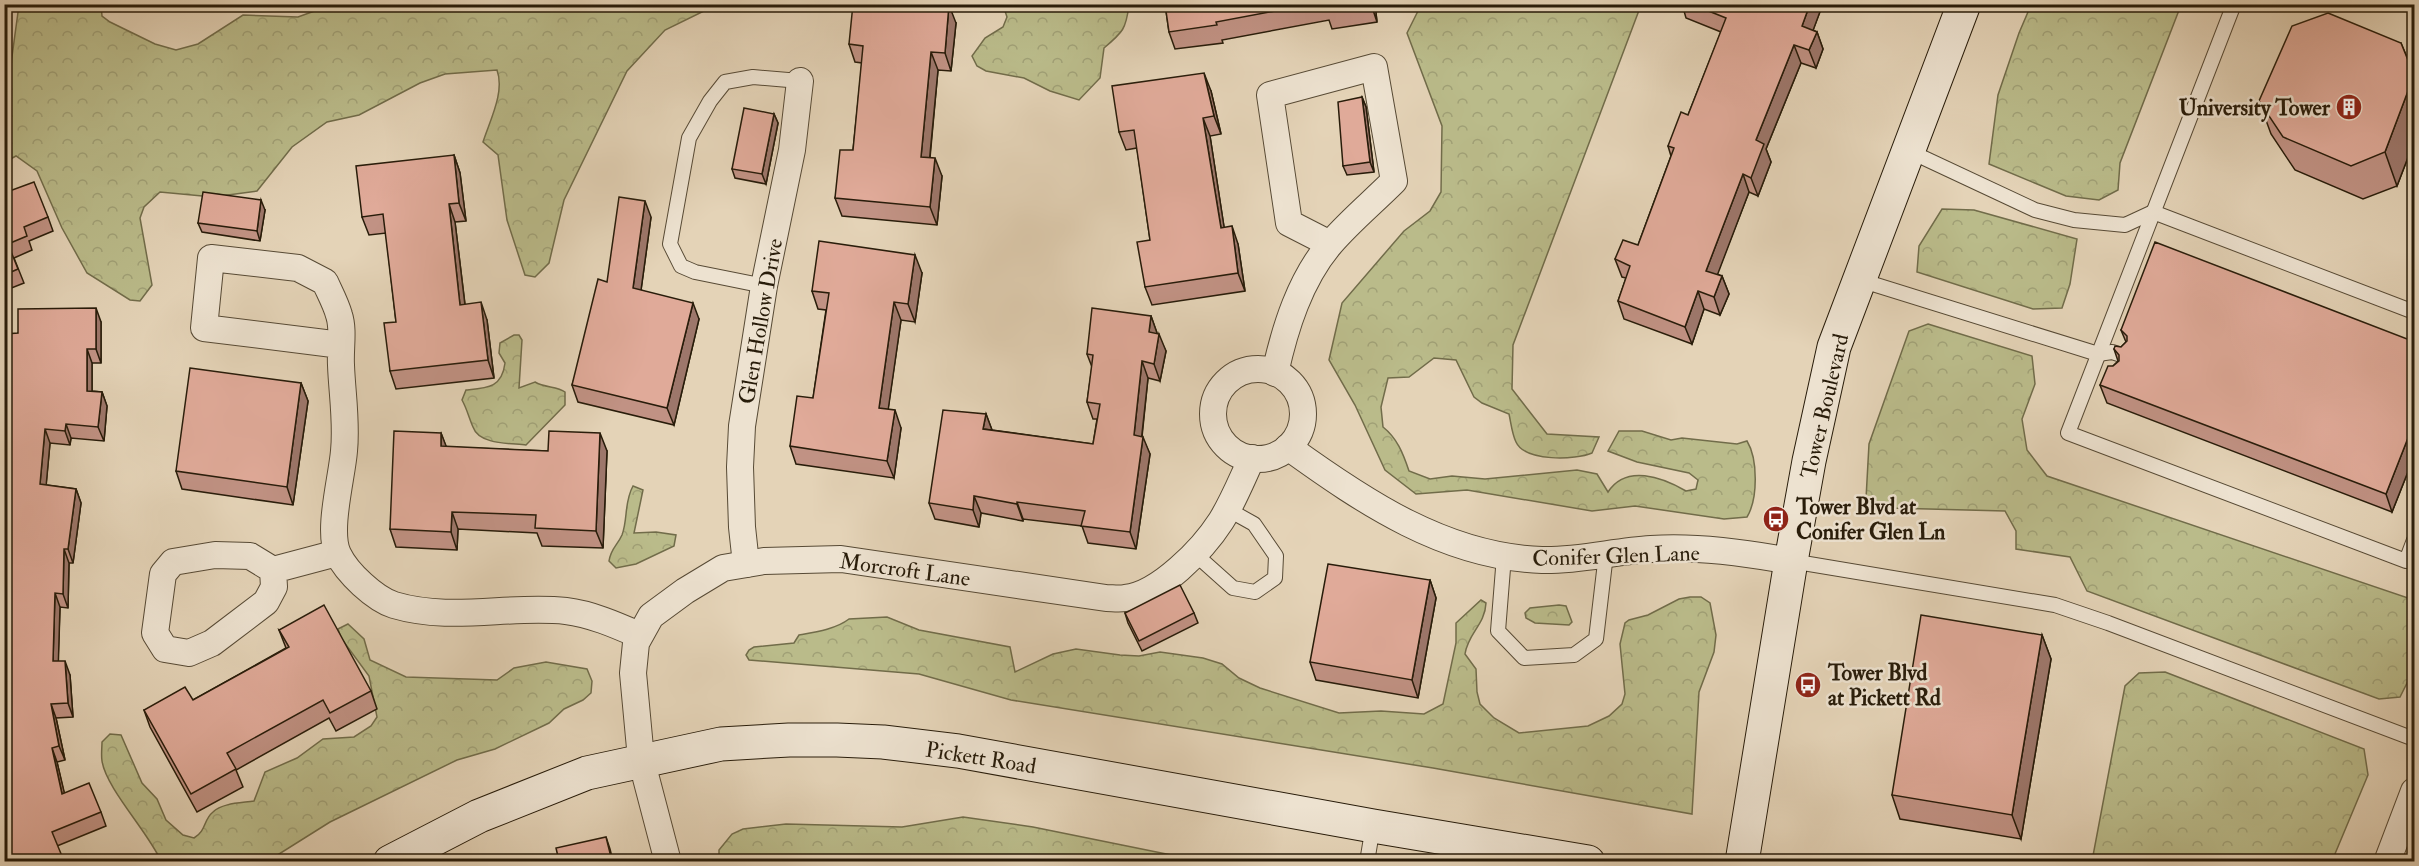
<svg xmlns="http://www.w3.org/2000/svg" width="2419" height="866" font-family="'IM FELL Double Pica',serif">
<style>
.forest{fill:url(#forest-crowns);stroke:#716c4a;stroke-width:1.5}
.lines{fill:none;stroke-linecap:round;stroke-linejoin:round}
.lane-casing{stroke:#574a35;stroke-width:16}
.street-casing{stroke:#574a35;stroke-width:28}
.secondary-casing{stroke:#281c0a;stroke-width:35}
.lane{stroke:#ede2d0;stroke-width:14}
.street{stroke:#ede2d0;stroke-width:26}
.secondary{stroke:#ede2d0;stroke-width:33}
.wall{fill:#c19284;stroke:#281c0a;stroke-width:1.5}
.shaded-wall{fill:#9d776b;stroke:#281c0a;stroke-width:1.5}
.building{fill:#e0aa99;stroke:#281c0a;stroke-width:1.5}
.labels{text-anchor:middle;stroke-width:5;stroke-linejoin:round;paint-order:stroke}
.poi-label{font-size:22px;font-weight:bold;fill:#281c0a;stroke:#ede2d0;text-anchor:start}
.street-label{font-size:22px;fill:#281c0a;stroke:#ede2d0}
</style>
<defs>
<pattern id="forest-crowns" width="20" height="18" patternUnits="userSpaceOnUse" patternTransform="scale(1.5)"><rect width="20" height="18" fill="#babb8a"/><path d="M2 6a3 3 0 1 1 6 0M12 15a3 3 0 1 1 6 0" fill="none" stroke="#a0a076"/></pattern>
</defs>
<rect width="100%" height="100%" fill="#e4d3b7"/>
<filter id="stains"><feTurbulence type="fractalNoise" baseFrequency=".00333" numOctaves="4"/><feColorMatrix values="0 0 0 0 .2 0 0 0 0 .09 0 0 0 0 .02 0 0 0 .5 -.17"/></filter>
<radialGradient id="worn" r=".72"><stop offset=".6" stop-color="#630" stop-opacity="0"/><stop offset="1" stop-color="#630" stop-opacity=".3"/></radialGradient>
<!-- forest -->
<g class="forest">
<path d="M19 5H101L102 16 110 22 155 44 176 50 198 44 243 15 298 17 320 9 326 5H726L710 8 665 30 627 71 564 200 549 263 535 277 525 275 507 220 498 155 483 142C490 120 505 92 497 70L445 74 420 83 359 115 327 122 292 147 257 191 213 197 160 192 144 207 140 218 152 285 140 301 130 300 87 273 62 228 37 171 16 156 5 162V91L10 71Z"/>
<path d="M999 5H1129C1126 29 1123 32 1104 48L1100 78 1079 100 1050 91 1024 78 986 71 977 66 972 56 985 38 1003 27 1007 17 1004 8Z"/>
<path d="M1421 5H1641L1513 345 1512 389 1547 434 1599 437 1592 453C1576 460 1525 462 1516 442 1512 434 1511 423 1509 414L1482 403 1474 397 1456 360 1434 358 1409 377 1388 378 1381 407 1383 427C1397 438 1403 453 1409 471L1430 479 1452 476 1485 479 1577 470 1597 474 1608 492C1626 464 1662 477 1686 491L1696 489 1698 480 1689 473 1637 462 1608 451 1619 431H1642L1671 440 1682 438 1737 444 1747 441C1758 459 1758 499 1747 517L1724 519 1635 506 1592 511 1467 490 1416 494 1385 470 1355 405 1329 360 1342 303 1404 231 1430 211 1441 192 1442 126 1407 33Z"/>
<polygon points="2031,5 2181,5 2120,163 2118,190 2099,200 2066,196 1989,164 1998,95 2019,33"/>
<polygon points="1942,209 1974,210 2077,239 2070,284 2062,308 2033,309 1917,272 1919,246"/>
<polygon points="1928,324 2032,356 2035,384 2022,419 2027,450 2047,476 2414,600 2414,669 2400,697 2379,699 2087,591 2070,557 2016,549 2016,531 2005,511 1890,508 1866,499 1869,444 1909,331"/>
<path d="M514 335H519L522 340 519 388 535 382C545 388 557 386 565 392V405L526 445C511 443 479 445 473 427 469 418 467 409 462 400L466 390C487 388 502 388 505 363L499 353 500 343Z"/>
<path d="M633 486 643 490 634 533 656 532 676 535 674 546 636 564 616 568 609 561C611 548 617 546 622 535 628 519 624 502 633 486Z"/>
<path d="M1690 597H1701L1710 603 1716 635 1714 652 1699 692 1692 814 1433 768 1011 700 919 674 749 660 746 655 749 650 754 647 794 643 799 635C816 632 836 629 849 619L887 617 919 630 1010 647 1015 672 1053 654 1076 649 1120 655 1139 656 1160 652 1203 658 1222 664 1239 678 1260 688 1339 713 1381 711 1424 714 1443 704 1456 643V623L1481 600 1486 603C1485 625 1468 633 1465 654L1476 669 1477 692 1480 704 1494 718 1519 733 1588 726 1609 716 1622 704 1625 694 1620 644 1625 623 1629 620 1648 615 1679 599Z"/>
<polygon points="1559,605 1566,606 1572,622 1569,625 1535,623 1526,618 1525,613 1530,608"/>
<path d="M348 624 364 639 370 660 406 677 497 680 514 668 546 662 587 669 592 681 591 693 583 700 564 709 549 723 495 749 457 760 330 822 268 861H161C148 832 106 788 102 761 101 755 102 748 102 742L110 734 121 735 142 783 157 799 166 820 183 835 194 838C207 830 203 820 213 812 222 803 241 803 254 801L265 772 297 758 323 739 354 737 371 726 377 717 369 676 341 638 338 629Z"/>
<polygon points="2165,672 2364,749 2368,775 2332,861 2092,861 2125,686 2139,673"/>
<polygon points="963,817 1033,827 1201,861 1138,861 1134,858 1123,857 1117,862 977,862 971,859 724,862 719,860 719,850 732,834 743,829 786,824 902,827"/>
</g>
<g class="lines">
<defs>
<g id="lane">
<polyline points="2234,4 2068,433 2406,561 2414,540"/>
<polyline points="1909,151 2035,210 2074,220 2125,225 2153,212 2414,312"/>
<polyline points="1860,280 2098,354 2112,352 2125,356"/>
<polyline points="764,286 695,272 681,266 670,244 689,138 710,101 725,82 753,77 800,81"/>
<polyline points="1195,554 1233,588 1255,592 1275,578 1276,556 1254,524 1227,509"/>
<polyline points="1504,556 1498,631 1524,658 1574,655 1596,639 1606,554"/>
<polyline points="1791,561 2055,605 2108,623 2414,739"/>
<polyline points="1367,862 1373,826"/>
</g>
<g id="street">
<path d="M341 345 204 328 211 258 298 268 325 282C330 293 336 304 339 315 344 330 340 349 341 365 342 393 347 422 344 451 342 477 327 531 338 554 347 573 375 599 394 605 451 622 508 605 566 611 591 614 616 625 639 635"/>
<circle cx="1258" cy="414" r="45"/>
<path d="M1275 373C1285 328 1300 279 1331 243 1350 221 1373 202 1394 181L1374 67 1270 95 1289 223 1330 244"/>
<path d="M1288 447C1364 502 1446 557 1542 560 1579 561 1615 551 1651 549 1698 546 1746 553 1791 561"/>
<polyline points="746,564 742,527 740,467 742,426 764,286 792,150 800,81"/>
<polyline points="273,570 274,587 266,602 212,643 189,653 165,649 155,633 163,574 173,562 215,555 250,556 273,570 337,553"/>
<path d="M668 862 641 759 633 673 636 643 651 616 685 591 723 568 764 561 841 559 1106 598C1112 598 1119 599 1125 598 1159 595 1203 549 1221 521 1233 502 1242 479 1252 458"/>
<polyline points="2387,862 2414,791"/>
</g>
<g id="secondary">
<polyline points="390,862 479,816 587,773 721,744 789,740 837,740 883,742 958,751 1373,826 1588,862"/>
<polyline points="1742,862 1791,561 1809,461 1834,347 1964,4"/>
</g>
</defs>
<!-- lane casing -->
<use href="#lane" class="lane-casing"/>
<!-- street casing -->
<use href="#street" class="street-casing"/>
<!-- secondary casing -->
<use href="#secondary" class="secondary-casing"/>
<!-- lane -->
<use href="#lane" class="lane"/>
<!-- street -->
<use href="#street" class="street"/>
<!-- secondary -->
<use href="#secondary" class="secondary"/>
</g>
<!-- wall -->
<g class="wall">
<polygon points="1165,4 1375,4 1377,22 1332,29 1329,20 1222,40 1223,43 1175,49 1169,32"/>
<polygon points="1682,4 1820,4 1821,9 1813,30 1817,32 1823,49 1816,68 1801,63 1766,149 1771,162 1758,196 1749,192 1717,274 1722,276 1729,294 1720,315 1704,309 1692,344 1624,319 1618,301 1626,278 1622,277 1615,259 1638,245 1671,156 1668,146 1688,115 1721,32 1686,18"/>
<polygon points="956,23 951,71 938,70 930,158 942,176 937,225 842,216 835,198 853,150 862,63 855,62 849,44"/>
<polygon points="2401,43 2415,76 2415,139 2397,186 2363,199 2295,170 2271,134 2259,101"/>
<polygon points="1211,91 1221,134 1210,136 1224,227 1238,244 1245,291 1152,305 1145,287 1150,240 1137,148 1126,150 1119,132"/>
<polygon points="1362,97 1366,107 1374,172 1347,175 1343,166"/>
<polygon points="774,114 778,123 766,184 735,178 732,169"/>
<polygon points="454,155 460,173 466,221 455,222 465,304 487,320 494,378 396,389 390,371 396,322 386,233 369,235 362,217"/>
<polygon points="4,193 48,217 53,231 29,241 32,250 14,258 24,283 4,291"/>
<polygon points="265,210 260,241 202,232 198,223"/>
<polygon points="651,217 641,290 699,319 674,425 578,402 572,385 607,282"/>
<polygon points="922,273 915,322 901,320 888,409 901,428 894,478 796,464 790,446 813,398 826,310 818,309 812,291"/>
<polygon points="1151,316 1157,333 1166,351 1160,381 1148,378 1142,437 1150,454 1136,549 1088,543 1082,526 1023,519 1023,521 981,513 979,527 935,519 929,503 986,414 992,430 1093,444 1097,419 1093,419 1087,402 1092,367 1087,354"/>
<polygon points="101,322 101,363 92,363 92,391 102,392 107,406 104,441 71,438 70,445 50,443 46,485 76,489 81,503 73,563 69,563 68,608 60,607 58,661 70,675 73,717 56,718 65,760 57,762 64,793 101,812 106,826 57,846 4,861 18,333"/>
<polygon points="2121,330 2415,342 2415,454 2392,512 2107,403 2100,385 2113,366 2118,361 2114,349 2121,347 2126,342"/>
<polygon points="301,383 308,401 293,505 182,489 176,471"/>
<polygon points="441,433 446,447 548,451 607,451 603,548 542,546 537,533 458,529 457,550 396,547 390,529"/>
<polygon points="1430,580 1436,598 1418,698 1316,680 1310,662"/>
<polygon points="1125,613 1194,613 1198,623 1142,651 1128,623"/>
<polygon points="279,630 371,691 377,709 336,731 329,718 236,770 243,787 197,812 150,727 144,710 193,700 286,648"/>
<polygon points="2042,635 2051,659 2021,839 1900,819 1892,795"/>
</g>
<!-- shaded-wall -->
<g class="shaded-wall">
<polygon points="1371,4 1375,4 1377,22"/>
<polygon points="1810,4 1820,4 1821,9 1808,44 1802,26"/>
<polygon points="949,5 956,23 951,71 945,53"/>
<polygon points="1817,32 1823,49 1816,68 1809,50"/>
<polygon points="1794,45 1801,63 1766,149 1771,162 1758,196 1751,178 1756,140"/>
<polygon points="931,52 938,70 928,175 921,157"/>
<polygon points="1204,73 1211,91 1221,134 1214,116"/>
<polygon points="2414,75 2415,139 2397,186 2385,152"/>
<polygon points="1362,97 1366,107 1374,172 1370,162"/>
<polygon points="774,114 778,123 766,184 762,174"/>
<polygon points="1203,118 1210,136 1227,246 1221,228"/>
<polygon points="454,155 460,173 466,221 459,203"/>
<polygon points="935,158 942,176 937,225 930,207"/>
<polygon points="1743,174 1749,192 1712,289 1706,271"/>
<polygon points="261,200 265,210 260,241 257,231"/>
<polygon points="645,201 651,217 639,305 633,288"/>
<polygon points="449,204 455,222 467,322 460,305"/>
<polygon points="1232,226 1238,244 1245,291 1238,273"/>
<polygon points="915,255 922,273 915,322 908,304"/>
<polygon points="1722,276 1729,294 1720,315 1714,297"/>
<polygon points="1698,291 1704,309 1692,344 1685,327"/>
<polygon points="481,302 487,320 494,378 488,360"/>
<polygon points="894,302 901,320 886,425 879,408"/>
<polygon points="693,303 699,319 674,425 667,408"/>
<polygon points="96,308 101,322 101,363 96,349"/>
<polygon points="1151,316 1157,333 1155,349 1149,332"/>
<polygon points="1159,334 1166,351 1160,381 1154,364"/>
<polygon points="87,349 92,363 92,405 87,391"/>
<polygon points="1142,361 1148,378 1140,452 1134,435"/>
<polygon points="301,383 308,401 293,505 287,487"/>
<polygon points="102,392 107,406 104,441 98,427"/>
<polygon points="895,410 901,428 894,478 887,461"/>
<polygon points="986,414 992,430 983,429"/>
<polygon points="2415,420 2415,454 2392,512 2386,494"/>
<polygon points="66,424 71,438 70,445 65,431"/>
<polygon points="45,429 50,443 45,498 40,484"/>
<polygon points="441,433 448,451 441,446"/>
<polygon points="600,433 607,451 603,548 596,531"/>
<polygon points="1143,437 1150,454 1136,549 1130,532"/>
<polygon points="76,489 81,503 73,563 68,549"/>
<polygon points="974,496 981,513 979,527 973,510"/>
<polygon points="1017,502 1023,519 1023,521 1017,504"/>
<polygon points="452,512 458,529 457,550 451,532"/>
<polygon points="64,549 69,563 68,608 63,594"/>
<polygon points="1430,580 1436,598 1418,698 1412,680"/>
<polygon points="55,593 60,607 58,675 53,661"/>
<polygon points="2042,635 2051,659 2021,839 2012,815"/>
<polygon points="65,661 70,675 73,717 68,703"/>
<polygon points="51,704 56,718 65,760 59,746"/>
<polygon points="52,748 57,762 68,808 62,794"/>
<polygon points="606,837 610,849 613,861 612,861"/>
</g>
<!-- building -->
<g class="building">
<polygon points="853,4 949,5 945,53 931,52 921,157 935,158 930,207 835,198 840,150 853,150 863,46 849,44"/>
<polygon points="1165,4 1312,4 1216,22 1217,25 1169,32"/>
<polygon points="1325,4 1369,4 1326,11"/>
<polygon points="1691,4 1810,4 1802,26 1817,32 1809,50 1794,45 1756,140 1764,144 1751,178 1743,174 1706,271 1722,276 1714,297 1698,291 1685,327 1618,301 1630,266 1615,259 1623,240 1638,245 1674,148 1668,146 1681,112 1688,115 1726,18"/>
<polygon points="2328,13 2401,43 2414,75 2385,152 2351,166 2283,137 2259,101 2292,26"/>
<polygon points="1204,73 1214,116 1203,118 1221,228 1232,226 1238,273 1145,287 1137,242 1150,240 1134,130 1119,132 1112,86"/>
<polygon points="1362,97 1370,162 1343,166 1338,102"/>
<polygon points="744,108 774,114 762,174 732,169"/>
<polygon points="454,155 459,203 449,204 460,305 481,302 488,360 390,371 384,323 396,322 383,214 362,217 356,166"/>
<polygon points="34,182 48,217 24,227 27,236 8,244 18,269 4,275 4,193"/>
<polygon points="203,192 261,200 257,231 198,223"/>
<polygon points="619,197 645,201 633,288 693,303 667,408 572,385 598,279 607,282"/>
<polygon points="819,241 915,255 908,304 894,302 879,408 895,410 887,461 790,446 797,396 813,398 829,293 812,291"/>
<polygon points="2155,242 2415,342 2415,420 2386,494 2100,385 2108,366 2113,366 2119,361 2119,355 2114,349 2115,346 2121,347 2127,341 2127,336 2121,330"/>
<polygon points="96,308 96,349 87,349 87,391 102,392 98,427 66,424 65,431 45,429 40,484 76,489 68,549 64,549 63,594 55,593 53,661 65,661 68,703 51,704 59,746 52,748 62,794 89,783 101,812 52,832 64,861 4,861 4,334 18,333 18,309"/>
<polygon points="1092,308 1151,316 1149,332 1159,334 1154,364 1142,361 1134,435 1143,437 1130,532 1081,526 1085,511 1017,502 1017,504 974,496 973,510 929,503 943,410 986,414 983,429 1093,444 1100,404 1087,402 1093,355 1087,354"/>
<polygon points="190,368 301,383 287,487 176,471"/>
<polygon points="394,431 441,433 441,446 548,451 549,431 600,433 596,531 535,528 536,515 452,512 451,532 390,529"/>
<polygon points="1328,564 1430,580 1412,680 1310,662"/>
<polygon points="1180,585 1194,613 1139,641 1125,613"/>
<polygon points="324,605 371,691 330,713 323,700 227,753 236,769 191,794 144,710 185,687 193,700 289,647 279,630"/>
<polygon points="1921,615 2042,635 2012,815 1892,795"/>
<polygon points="606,837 612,861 559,861 556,848"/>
</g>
<!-- icons -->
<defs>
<symbol id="building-disc" viewBox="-11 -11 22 22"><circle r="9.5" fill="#8f2418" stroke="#ede2d0"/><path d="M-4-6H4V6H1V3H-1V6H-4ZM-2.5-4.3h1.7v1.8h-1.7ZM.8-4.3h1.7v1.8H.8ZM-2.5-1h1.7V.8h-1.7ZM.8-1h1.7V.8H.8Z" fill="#fff"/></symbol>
<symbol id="bus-disc" viewBox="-11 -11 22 22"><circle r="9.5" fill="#8f2418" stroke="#ede2d0"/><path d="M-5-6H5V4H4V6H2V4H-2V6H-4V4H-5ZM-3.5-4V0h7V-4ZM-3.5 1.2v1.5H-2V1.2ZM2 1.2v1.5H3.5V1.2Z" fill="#fff"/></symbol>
</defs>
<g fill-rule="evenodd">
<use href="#building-disc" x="2334" y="92" width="30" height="30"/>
<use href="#bus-disc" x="1761" y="504" width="30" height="30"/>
<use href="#bus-disc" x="1793" y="670" width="30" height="30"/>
</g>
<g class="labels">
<!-- poi labels -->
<g class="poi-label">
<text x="2330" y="115" text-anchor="end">University Tower</text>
<text x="1796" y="514">Tower Blvd at<tspan x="1796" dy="25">Conifer Glen Ln</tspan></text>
<text x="1828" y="680">Tower Blvd<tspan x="1828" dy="25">at Pickett Rd</tspan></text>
</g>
<!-- street labels -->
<g class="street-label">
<text transform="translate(760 321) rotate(-80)" y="8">Glen Hollow Drive</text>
<text transform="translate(1824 406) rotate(-77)" y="8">Tower Boulevard</text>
<text transform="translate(1616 555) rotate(-2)" y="8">Conifer Glen Lane</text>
<text transform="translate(905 569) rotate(8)" y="8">Morcroft Lane</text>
<text transform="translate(981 757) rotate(9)" y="8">Pickett Road</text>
</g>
</g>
<!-- margin -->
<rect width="2419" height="866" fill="none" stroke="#e4d3b7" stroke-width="24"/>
<rect x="6" y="6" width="2407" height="854" fill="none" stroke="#281c0a" stroke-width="3"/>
<rect x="12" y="12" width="2395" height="842" fill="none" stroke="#281c0a" stroke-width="1.5"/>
<rect width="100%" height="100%" filter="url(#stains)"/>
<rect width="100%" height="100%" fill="url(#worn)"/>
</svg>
